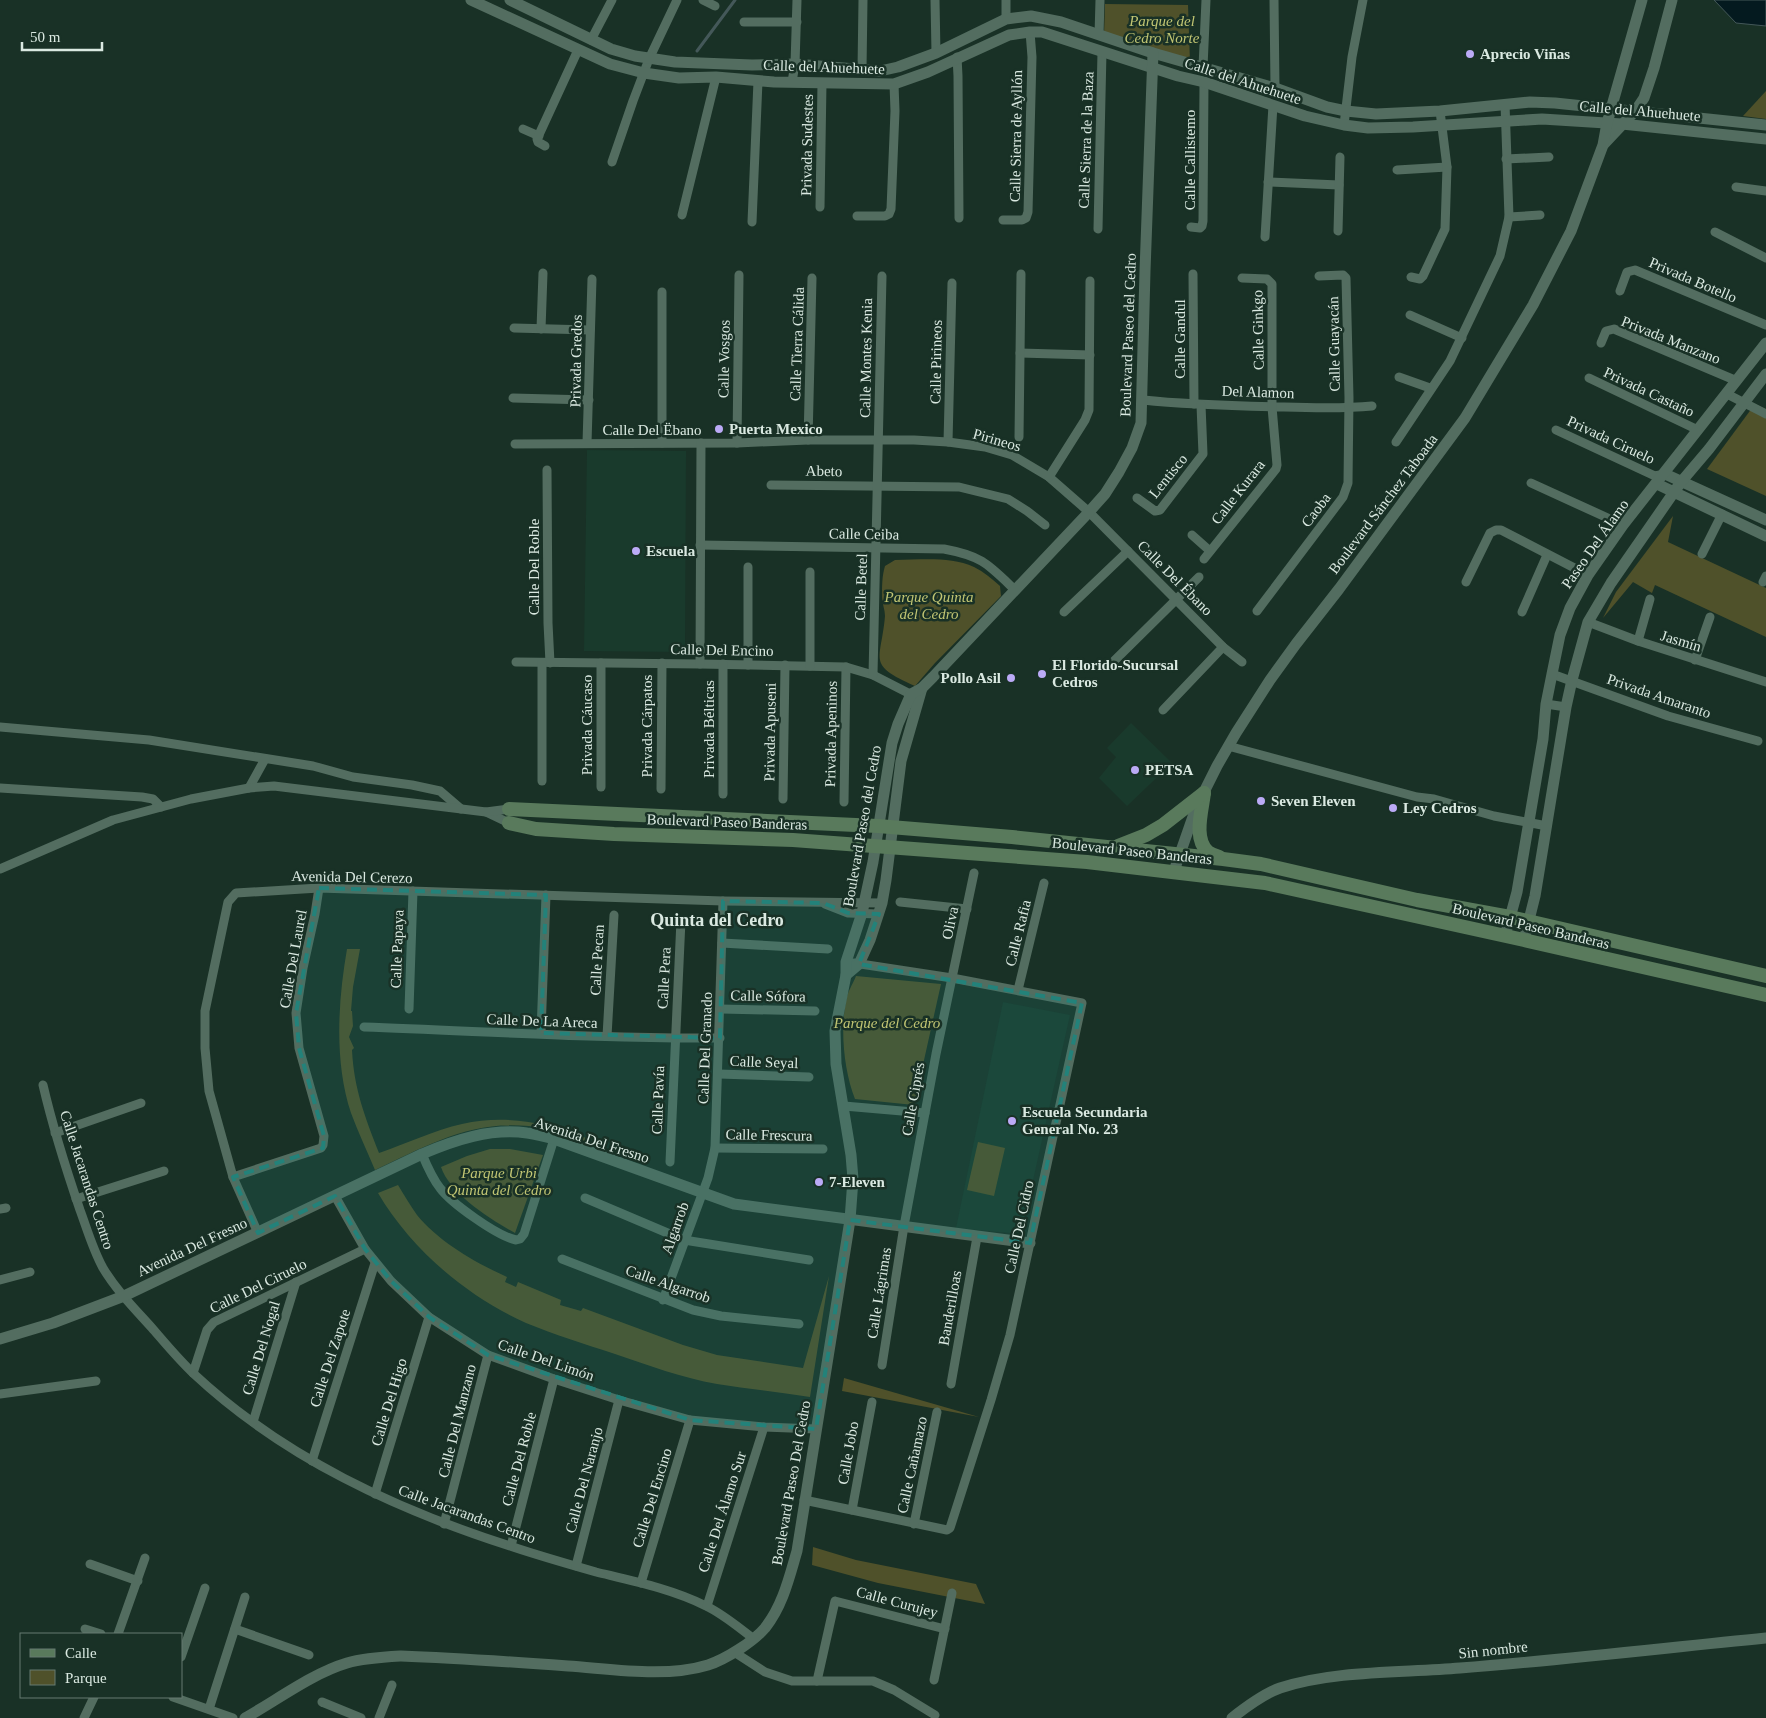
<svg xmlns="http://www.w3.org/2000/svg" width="1766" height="1718" font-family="'Times New Roman',serif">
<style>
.built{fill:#193a2c}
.green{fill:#4f512a}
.water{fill:#041a1f;stroke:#445859}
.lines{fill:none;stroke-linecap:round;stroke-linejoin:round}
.stream{stroke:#445859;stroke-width:3}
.minor{stroke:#536d60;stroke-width:9}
.tertiary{stroke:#536d60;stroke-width:11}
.secondary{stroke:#597a5c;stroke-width:14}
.marked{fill:#23827a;fill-opacity:0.2;stroke:#23827a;stroke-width:4;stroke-dasharray:10 6;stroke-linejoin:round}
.poi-dot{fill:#bbaaf6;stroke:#193126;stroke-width:2}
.labels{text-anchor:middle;stroke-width:5;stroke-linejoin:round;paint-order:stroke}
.park-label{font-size:15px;font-style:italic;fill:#c1c573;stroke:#193126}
.poi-label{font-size:15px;font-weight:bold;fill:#dae9e1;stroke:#193126;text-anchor:start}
.street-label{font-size:15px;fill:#dae9e1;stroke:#193126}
.quarter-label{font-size:18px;font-weight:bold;fill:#dae9e1;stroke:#193126}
</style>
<rect width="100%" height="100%" fill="#193126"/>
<!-- built -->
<g class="built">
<polygon points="587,450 686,451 685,652 584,651"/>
<polygon points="1131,723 1172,763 1127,806 1099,778 1116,757 1107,748"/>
<polygon points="1003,1002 1070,1015 1021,1234 956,1228"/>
</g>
<!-- green -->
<g class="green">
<polygon points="1105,4 1188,5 1190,62 1104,36"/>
<polygon points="1766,91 1766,119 1743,116"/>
<polygon points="1755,404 1766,409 1766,496 1707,469"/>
<polygon points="1673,516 1668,542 1766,588 1766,637 1655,585 1652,593 1633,582 1603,618 1616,592"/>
<path d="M895 560C920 560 950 556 974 567 984 572 992 579 1000 586L1001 596 935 663 915 686C866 664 881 662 885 616 885 610 882 603 882 597 882 586 882 576 885 566Z"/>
<path d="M347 949H360L353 987 351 1011H352L353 1026 349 1037 354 1048 352 1050C354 1089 365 1117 379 1153 405 1144 435 1130 462 1124 507 1114 547 1123 589 1139V1143C570 1137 550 1128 529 1126 470 1120 426 1146 375 1170 367 1151 358 1132 351 1113 334 1062 338 1001 347 949Z"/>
<path d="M856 976 941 984 914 1105 855 1099C844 1071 840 1030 846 1001 847 992 853 984 856 976Z"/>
<polygon points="978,1142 1005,1148 994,1196 967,1190"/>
<path d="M490 1149H510L543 1155 515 1233C491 1220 450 1194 441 1167L467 1156Z"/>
<path d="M398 1185C404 1195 410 1205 417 1215 439 1242 476 1263 507 1277L505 1282 516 1287 518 1282 561 1300 560 1305 581 1311 583 1308 683 1345 717 1355 803 1368 829 1276 810 1397C779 1392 748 1389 717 1384 682 1378 648 1365 615 1354 585 1344 555 1335 526 1323 466 1296 411 1249 378 1193Z"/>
<polygon points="844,1378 979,1417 842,1391"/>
<polygon points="813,1547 856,1560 976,1584 985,1604 878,1583 812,1565"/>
</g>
<!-- water -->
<polygon class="water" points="1714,0 1766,0 1766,26 1736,23"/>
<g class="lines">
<!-- stream -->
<polyline class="stream" points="697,51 735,0"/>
<!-- minor -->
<g class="minor">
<polyline points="703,0 715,6"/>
<polyline points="935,0 936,53"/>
<polyline points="1006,0 1006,19"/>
<polyline points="1274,0 1275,88"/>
<polyline points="744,22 797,22"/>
<polyline points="1099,35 1100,0"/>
<polyline points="591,40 612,0"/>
<polyline points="957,57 958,76 959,218"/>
<polyline points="1203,67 1206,0"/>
<polyline points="862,70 863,0"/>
<polyline points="792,82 795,64 797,0"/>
<polyline points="1344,125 1352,57 1363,0"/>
<polyline points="523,129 539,136"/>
<polyline points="545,146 538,142 537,139 578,50"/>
<polyline points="1506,159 1549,157"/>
<polyline points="612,162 633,101 649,59 677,0"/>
<polyline points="1397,170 1447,167"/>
<polyline points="1268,182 1339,185"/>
<polyline points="1736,187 1766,191"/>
<polyline points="820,207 822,83"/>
<polyline points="682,215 716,77"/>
<polyline points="857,216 885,216 889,214 891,209 895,111 894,84"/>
<polyline points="1509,217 1540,215"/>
<polyline points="1003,220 1022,220 1026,218 1028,212 1032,57 1030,32"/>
<polyline points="752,222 758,81"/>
<polyline points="1191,227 1200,228 1202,226 1203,221 1204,82"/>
<polyline points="1098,229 1102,52"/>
<polyline points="1338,231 1340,157"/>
<polyline points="1715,232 1766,258"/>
<polyline points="1265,237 1273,105"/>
<polyline points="1193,274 1194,404"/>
<polyline points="1411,277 1420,279 1423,276 1445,229 1447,167 1440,111"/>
<polyline points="1620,291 1627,272 1635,270 1766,325"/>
<polyline points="662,292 662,443"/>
<polyline points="1410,315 1462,338"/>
<polyline points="514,328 590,330"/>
<polyline points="541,329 543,273"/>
<polyline points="1601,343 1606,331 1614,329 1737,381"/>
<polyline points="1020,353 1090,355"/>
<polyline points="1399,377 1430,388"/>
<polyline points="1589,378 1698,430"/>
<polyline points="1727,394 1766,414"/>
<polyline points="513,398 589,400"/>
<path d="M1143 400C1190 405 1237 406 1284 407 1313 408 1342 409 1372 406"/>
<polyline points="1556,430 1655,476 1665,474"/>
<polyline points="1019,437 1021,274"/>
<polyline points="808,440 812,278"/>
<polyline points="948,442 952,283"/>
<polyline points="1396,442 1450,361 1500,256 1509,217 1505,104"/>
<polyline points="587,443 592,279"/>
<polyline points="737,443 739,275"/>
<polyline points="515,444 737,443 808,440 914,440 948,442 985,447 1012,455 1049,477 1089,512 1223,647 1242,662"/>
<polyline points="547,470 548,623 550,663"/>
<polyline points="1049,477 1085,420 1089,410 1090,281"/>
<polyline points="1531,483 1623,525"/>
<polyline points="771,485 959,487 1008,499 1027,511 1045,525"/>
<polyline points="1137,498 1155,511 1160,510 1203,454 1201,405"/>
<polyline points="1192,535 1210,551"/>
<path d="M700 545 944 549C982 556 988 564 1015 590"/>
<polyline points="1702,554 1722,514"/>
<polyline points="1204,559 1276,469 1277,465 1272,407 1272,284 1267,279 1242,278"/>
<polyline points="748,567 748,665"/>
<polyline points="1466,582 1490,533 1496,530 1501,530 1588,575"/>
<polyline points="1763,582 1766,576"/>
<polyline points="1257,611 1343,497 1348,483 1349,398 1346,278 1343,275 1319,276"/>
<polyline points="1064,612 1128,551"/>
<polyline points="1522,612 1547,555"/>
<polyline points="1588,622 1638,641 1766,682"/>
<polyline points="1638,641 1650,599"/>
<polyline points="1695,660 1710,617"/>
<polyline points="516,662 700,664 846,667 873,675 916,697"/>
<polyline points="1113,662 1199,577"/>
<polyline points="601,663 601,787"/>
<polyline points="700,664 701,443"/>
<polyline points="810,666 810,572"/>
<polyline points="1552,674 1668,716 1758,741"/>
<polyline points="873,675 882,276"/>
<polyline points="1546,704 1566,707"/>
<polyline points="1163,710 1223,647"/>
<polyline points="0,727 149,740 313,766 353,777 412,785 440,791 461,809"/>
<polyline points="1228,746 1417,797 1434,799 1494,816 1547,826"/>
<polyline points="542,781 542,663"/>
<polyline points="0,788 142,797 153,799 161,807"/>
<polyline points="249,788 265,759"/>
<polyline points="661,789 662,663"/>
<polyline points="723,794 723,664"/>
<polyline points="783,799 785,665"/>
<polyline points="844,802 846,667"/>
<polyline points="486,812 509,823"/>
<polyline points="0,869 113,820 191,799 249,788 274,786 486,812 509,809"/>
<polyline points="900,902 967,909"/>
<polyline points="825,904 848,913 879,914"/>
<polyline points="722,943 828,949"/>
<polyline points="1018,990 1044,883"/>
<polyline points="409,1009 413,891"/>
<polyline points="721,1009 815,1011"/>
<path d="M364 1027C482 1031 601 1039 720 1038"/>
<polyline points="541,1033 546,895"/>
<polyline points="607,1036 614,915"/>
<polyline points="719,1074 809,1077"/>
<path d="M43 1085C53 1128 66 1169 80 1210 87 1229 93 1250 103 1268 116 1290 135 1309 152 1328 165 1343 179 1360 194 1374 284 1458 397 1510 513 1547 540 1556 568 1564 596 1572 633 1581 672 1589 706 1606 723 1614 738 1627 754 1639"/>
<polyline points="844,1106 925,1113"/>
<polyline points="55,1133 141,1103"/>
<polyline points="715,1148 823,1149"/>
<path d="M422 1154C427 1166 432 1178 440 1188 451 1203 497 1236 516 1240L520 1239 524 1234 554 1139"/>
<polyline points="670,1162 681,920"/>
<polyline points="233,1177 321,1148 323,1145 324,1136 299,1048 296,1013 303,968 315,914 319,888"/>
<polyline points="335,1196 365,1249 391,1281 429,1317 488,1355 554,1379 619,1400 690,1420 764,1427 816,1429"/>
<polyline points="585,1198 684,1240 809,1260"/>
<polyline points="76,1199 164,1171"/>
<polyline points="0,1209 6,1208"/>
<polyline points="258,1233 233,1177 209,1091 205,1048 205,1011 228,902 236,893 319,888 723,901 882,903"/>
<polyline points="562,1259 693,1310 721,1316 799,1324"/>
<polyline points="0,1280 30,1272"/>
<polyline points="663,1300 708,1178 715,1148 723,901"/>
<polyline points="882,1365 904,1226 936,1054 974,873"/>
<polyline points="193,1373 207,1330 214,1322 365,1249"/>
<polyline points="951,1384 977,1237"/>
<polyline points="0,1394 96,1381"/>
<polyline points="253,1422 296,1282"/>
<polyline points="312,1461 375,1263"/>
<polyline points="375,1494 429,1317"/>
<polyline points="804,1500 947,1530 950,1528 991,1400 1010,1335 1082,1003 952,978 854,963"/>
<polyline points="852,1510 872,1402"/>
<polyline points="444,1524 488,1355"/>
<polyline points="914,1524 937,1412"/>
<polyline points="511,1546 554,1379"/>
<polyline points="90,1564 138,1581"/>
<polyline points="576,1566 619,1400"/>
<polyline points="641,1583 690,1420"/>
<polyline points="707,1606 764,1427"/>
<polyline points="85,1629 101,1634"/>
<polyline points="235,1629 309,1655"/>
<polyline points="118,1634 145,1558"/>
<polyline points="734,1652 765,1672 792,1681 873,1681 894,1690 935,1715"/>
<polyline points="181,1657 205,1588"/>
<polyline points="934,1680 952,1593"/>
<polyline points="817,1681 835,1601 945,1629"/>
<polyline points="173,1697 233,1718"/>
<polyline points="322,1702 361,1718"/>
<polyline points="209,1709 245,1597"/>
<polyline points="84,1718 94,1697"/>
<polyline points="379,1718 392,1685"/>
</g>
<!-- tertiary -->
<g class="tertiary">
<polyline points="471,0 610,64 644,73 679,78 716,77 774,82 894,84 928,72 1009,35 1030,32 1042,32 1178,76 1204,82 1305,116 1344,125 1368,128 1413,127 1542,119 1622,124 1766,139"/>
<polyline points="510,0 611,49 635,56 675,62 752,65 795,64 880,71 898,67 936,53 1006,19 1031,16 1061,22 1153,53 1275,88 1327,107 1346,111 1376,114 1440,111 1530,102 1555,103 1766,125"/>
<polyline points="1604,144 1636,110 1644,98 1654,68 1672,0"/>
<polyline points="1665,474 1766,520"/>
<polyline points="1657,484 1766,536"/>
<polyline points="1174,871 1196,808 1217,766 1236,733 1270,680 1296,644 1339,589 1465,418 1533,305 1571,231 1603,145 1607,123 1642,0"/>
<polyline points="1505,936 1517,892 1543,739 1546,704 1552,674 1560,635 1570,608 1588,575 1623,525 1766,343"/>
<polyline points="1524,940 1535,896 1566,707 1572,680 1588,622 1611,583 1681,482 1709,449 1766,374"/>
<polyline points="846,975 859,964 870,940 882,903 886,880 901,761 922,688"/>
<path d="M0 1339 53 1323 124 1296 422 1154C455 1140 490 1128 527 1133 536 1134 545 1137 554 1139L734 1204 1030 1243"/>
<path d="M245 1718C277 1700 313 1673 347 1663 364 1658 383 1657 401 1656 457 1658 513 1662 568 1666 612 1669 666 1678 708 1665 726 1659 753 1642 765 1628 783 1605 789 1578 797 1551L850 1220 853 1179 851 1155 836 1064 835 1031 846 975V962L862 913 873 862 892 743 898 724 911 694 922 688 933 677 1089 512 1105 494 1119 472 1132 448 1141 423 1145 271 1153 53"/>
<path d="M1232 1718C1246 1707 1263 1694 1280 1688 1335 1670 1403 1673 1460 1668 1562 1660 1664 1648 1766 1638"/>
</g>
<!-- secondary -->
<g class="secondary">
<path d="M1204 793C1202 810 1193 839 1208 852 1211 854 1216 856 1219 857"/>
<polyline points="509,809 878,826 1012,837 1223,859 1261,864 1417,900 1510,917 1766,976"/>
<polyline points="509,823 536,829 614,834 793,840 1087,862 1265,883 1524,940 1766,995"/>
<polyline points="1118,846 1146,835 1163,825 1204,793"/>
</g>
</g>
<!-- marked area -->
<path class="marked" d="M319 888 546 895 541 1033 720 1038 723 901 823 903 848 913 879 914 859 964 1082 1003 1030 1243 850 1220 816 1429 690 1420 488 1355 429 1317 391 1281 365 1249 335 1196 258 1233 233 1177 323 1148 324 1136 299 1048 296 1013Z"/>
<!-- markers -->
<g class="poi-dot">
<circle cx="1470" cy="54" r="5"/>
<circle cx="719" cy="429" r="5"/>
<circle cx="636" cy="551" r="5"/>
<circle cx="1042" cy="674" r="5"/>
<circle cx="1011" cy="678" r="5"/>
<circle cx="1135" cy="770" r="5"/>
<circle cx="1261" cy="801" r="5"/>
<circle cx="1393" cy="808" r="5"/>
<circle cx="1012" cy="1121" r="5"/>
<circle cx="819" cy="1182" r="5"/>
</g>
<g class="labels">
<!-- park labels -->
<g class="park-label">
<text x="1162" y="26">Parque del<tspan x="1162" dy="17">Cedro Norte</tspan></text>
<text x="929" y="602">Parque Quinta<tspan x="929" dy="17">del Cedro</tspan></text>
<text x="887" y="1028">Parque del Cedro</text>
<text x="499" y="1178">Parque Urbi<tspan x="499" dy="17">Quinta del Cedro</tspan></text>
</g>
<!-- poi labels -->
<g class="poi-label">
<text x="1480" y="59">Aprecio Viñas</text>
<text x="729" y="434">Puerta Mexico</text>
<text x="646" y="556">Escuela</text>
<text x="1052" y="670">El Florido-Sucursal<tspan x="1052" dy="17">Cedros</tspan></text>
<text x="1001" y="683" text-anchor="end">Pollo Asil</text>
<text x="1145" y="775">PETSA</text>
<text x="1271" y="806">Seven Eleven</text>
<text x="1403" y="813">Ley Cedros</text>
<text x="1022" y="1117">Escuela Secundaria<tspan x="1022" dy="17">General No. 23</tspan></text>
<text x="829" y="1187">7-Eleven</text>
</g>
<!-- street labels -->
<g class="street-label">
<text transform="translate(824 67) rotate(2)" y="5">Calle del Ahuehuete</text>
<text transform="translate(1243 81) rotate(18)" y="5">Calle del Ahuehuete</text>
<text transform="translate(1640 111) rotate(5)" y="5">Calle del Ahuehuete</text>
<text transform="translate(1016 136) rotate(-89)" y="5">Calle Sierra de Ayllón</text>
<text transform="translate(1086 140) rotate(-88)" y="5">Calle Sierra de la Baza</text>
<text transform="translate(807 145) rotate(-89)" y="5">Privada Sudestes</text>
<text transform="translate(1190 160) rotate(-90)" y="5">Calle Callistemo</text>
<text transform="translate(1693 280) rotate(23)" y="5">Privada Botello</text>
<text transform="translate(1258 330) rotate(-91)" y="5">Calle Ginkgo</text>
<text transform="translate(1128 335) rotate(-88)" y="5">Boulevard Paseo del Cedro</text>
<text transform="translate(1180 339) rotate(-90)" y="5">Calle Gandul</text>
<text transform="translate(1671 340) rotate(22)" y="5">Privada Manzano</text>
<text transform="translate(797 344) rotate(-88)" y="5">Calle Tierra Cálida</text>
<text transform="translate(1334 344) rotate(-91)" y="5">Calle Guayacán</text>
<text transform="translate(866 358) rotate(-89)" y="5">Calle Montes Kenia</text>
<text transform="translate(724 359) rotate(-89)" y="5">Calle Vosgos</text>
<text transform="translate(576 361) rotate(-89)" y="5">Privada Gredos</text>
<text transform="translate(936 362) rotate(-89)" y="5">Calle Pirineos</text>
<text transform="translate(1258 392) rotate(2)" y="5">Del Alamon</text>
<text transform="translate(1649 392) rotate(25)" y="5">Privada Castaño</text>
<text x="652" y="435">Calle Del Ëbano</text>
<text transform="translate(997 440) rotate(16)" y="5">Pirineos</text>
<text transform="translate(1611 440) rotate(25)" y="5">Privada Ciruelo</text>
<text transform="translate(824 471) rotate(1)" y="5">Abeto</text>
<text transform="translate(1168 476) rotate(-51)" y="5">Lentisco</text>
<text transform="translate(1238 492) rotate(-52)" y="5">Calle Kurara</text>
<text transform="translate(1383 504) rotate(-53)" y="5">Boulevard Sánchez Taboada</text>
<text transform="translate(1316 510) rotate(-53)" y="5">Caoba</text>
<text transform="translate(864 534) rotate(1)" y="5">Calle Ceiba</text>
<text transform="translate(1595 544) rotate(-55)" y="5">Paseo Del Álamo</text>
<text transform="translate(534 567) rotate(-90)" y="5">Calle Del Roble</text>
<text transform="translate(1175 578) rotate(45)" y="5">Calle Del Ébano</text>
<text transform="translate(861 587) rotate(-88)" y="5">Calle Betel</text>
<text transform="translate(1681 641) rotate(17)" y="5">Jasmín</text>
<text transform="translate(722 650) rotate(1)" y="5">Calle Del Encino</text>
<text transform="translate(1659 696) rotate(19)" y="5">Privada Amaranto</text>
<text transform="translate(587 725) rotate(-90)" y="5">Privada Cáucaso</text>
<text transform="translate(647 726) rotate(-90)" y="5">Privada Cárpatos</text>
<text transform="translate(709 729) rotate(-90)" y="5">Privada Bélticas</text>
<text transform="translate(770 732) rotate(-89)" y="5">Privada Apuseni</text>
<text transform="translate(831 734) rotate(-89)" y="5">Privada Apeninos</text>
<text transform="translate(727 822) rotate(2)" y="5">Boulevard Paseo Banderas</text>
<text transform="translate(862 826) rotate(-80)" y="5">Boulevard Paseo del Cedro</text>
<text transform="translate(1132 851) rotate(6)" y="5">Boulevard Paseo Banderas</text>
<text transform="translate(352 877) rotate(1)" y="5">Avenida Del Cerezo</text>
<text transform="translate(950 923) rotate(-78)" y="5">Oliva</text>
<text transform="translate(1531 926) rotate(13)" y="5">Boulevard Paseo Banderas</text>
<text transform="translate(1018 933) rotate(-76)" y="5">Calle Rafia</text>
<text transform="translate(397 949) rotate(-88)" y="5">Calle Papaya</text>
<text transform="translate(293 959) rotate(-80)" y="5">Calle Del Laurel</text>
<text transform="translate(597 960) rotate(-87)" y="5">Calle Pecan</text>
<text transform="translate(664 978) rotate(-87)" y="5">Calle Pera</text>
<text transform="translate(768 996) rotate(1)" y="5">Calle Sófora</text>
<text transform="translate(542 1021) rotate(2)" y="5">Calle De La Areca</text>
<text transform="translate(705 1048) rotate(-88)" y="5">Calle Del Granado</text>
<text transform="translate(764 1062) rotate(2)" y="5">Calle Seyal</text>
<text transform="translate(913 1099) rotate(-80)" y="5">Calle Ciprés</text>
<text transform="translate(658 1100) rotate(-88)" y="5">Calle Pavía</text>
<text transform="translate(769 1135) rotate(1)" y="5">Calle Frescura</text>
<text transform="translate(592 1140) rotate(18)" y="5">Avenida Del Fresno</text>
<text transform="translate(87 1180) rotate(72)" y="5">Calle Jacarandas Centro</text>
<text transform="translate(1019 1227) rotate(-78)" y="5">Calle Del Cidro</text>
<text transform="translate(675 1228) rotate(-70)" y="5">Algarrob</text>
<text transform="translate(192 1247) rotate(-25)" y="5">Avenida Del Fresno</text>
<text transform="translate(668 1284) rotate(19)" y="5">Calle Algarrob</text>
<text transform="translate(258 1286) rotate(-26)" y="5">Calle Del Ciruelo</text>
<text transform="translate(879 1293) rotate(-81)" y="5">Calle Lágrimas</text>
<text transform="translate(950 1308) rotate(-80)" y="5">Banderilloas</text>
<text transform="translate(261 1348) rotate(-73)" y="5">Calle Del Nogal</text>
<text transform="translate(330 1358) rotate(-72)" y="5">Calle Del Zapote</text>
<text transform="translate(546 1360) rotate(19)" y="5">Calle Del Limón</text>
<text transform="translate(389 1402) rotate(-73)" y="5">Calle Del Higo</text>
<text transform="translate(457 1421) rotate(-76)" y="5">Calle Del Manzano</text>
<text transform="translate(848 1453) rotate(-80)" y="5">Calle Jobo</text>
<text transform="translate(519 1459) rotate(-75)" y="5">Calle Del Roble</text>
<text transform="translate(912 1465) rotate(-78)" y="5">Calle Cañamazo</text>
<text transform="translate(584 1480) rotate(-75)" y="5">Calle Del Naranjo</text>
<text transform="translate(791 1483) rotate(-80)" y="5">Boulevard Paseo Del Cedro</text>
<text transform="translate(652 1498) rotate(-73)" y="5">Calle Del Encino</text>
<text transform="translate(722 1512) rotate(-72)" y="5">Calle Del Álamo Sur</text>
<text transform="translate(467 1514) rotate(20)" y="5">Calle Jacarandas Centro</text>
<text transform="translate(897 1602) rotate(15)" y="5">Calle Curujey</text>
<text transform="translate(1493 1650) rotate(-6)" y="5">Sin nombre</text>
</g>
<!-- quarter labels -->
<g class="quarter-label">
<text x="717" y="926">Quinta del Cedro</text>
</g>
</g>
<!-- legend -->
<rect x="20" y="1633" width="162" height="65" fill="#193126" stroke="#667b71"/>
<rect x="30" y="1649" width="25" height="8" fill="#597a5c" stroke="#667b71"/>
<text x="65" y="1658" font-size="15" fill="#dae9e1">Calle</text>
<rect x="30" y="1670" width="25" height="15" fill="#4f512a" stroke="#667b71"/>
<text x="65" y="1683" font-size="15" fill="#dae9e1">Parque</text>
<!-- scale -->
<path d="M22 42v8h80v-8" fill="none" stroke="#dae9e1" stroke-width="2.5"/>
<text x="30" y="42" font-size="15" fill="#dae9e1" stroke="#193126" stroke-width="4" paint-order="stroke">50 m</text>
</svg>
